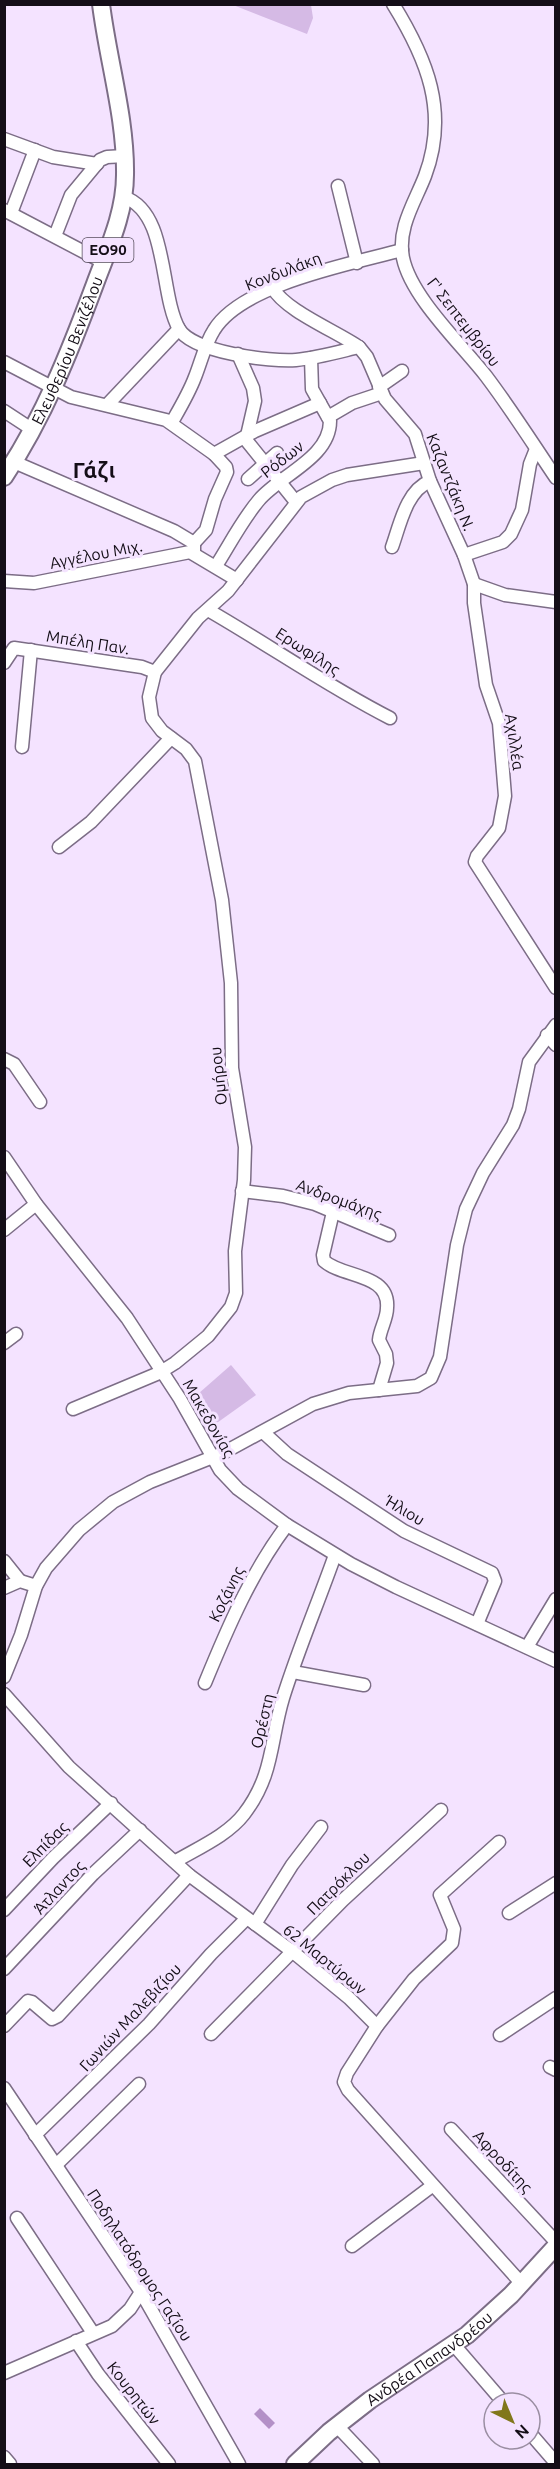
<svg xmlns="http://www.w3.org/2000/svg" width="560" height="2469" font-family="Ubuntu,sans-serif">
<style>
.green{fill:#d5bae5}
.water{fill:#b390c7}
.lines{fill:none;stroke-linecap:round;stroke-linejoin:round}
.minor-casing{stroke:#7c6d86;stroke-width:15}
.major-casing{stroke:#7c6d86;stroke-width:20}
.minor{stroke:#fff;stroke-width:12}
.major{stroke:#fff;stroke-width:16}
.labels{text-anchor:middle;stroke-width:6;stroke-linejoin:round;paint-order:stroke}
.shield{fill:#f4e3ff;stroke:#574e5d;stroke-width:1.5}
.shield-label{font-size:15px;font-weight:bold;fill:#140e17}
.street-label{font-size:16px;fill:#140e17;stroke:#f4e3ff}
.district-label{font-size:22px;font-weight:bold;fill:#140e17;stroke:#f4e3ff}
</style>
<rect width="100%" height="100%" fill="#f4e3ff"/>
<!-- green -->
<g class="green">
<polygon points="233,5 311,5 313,18 307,34"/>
<polygon points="231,1365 256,1395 207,1430 190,1401"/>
</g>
<!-- water -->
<polygon class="water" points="260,2408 275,2423 269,2429 254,2414"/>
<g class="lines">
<defs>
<g id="minor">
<path d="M393 4C427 59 449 112 425 176 415 202 397 228 403 258 411 297 461 344 486 376 511 409 533 444 556 478"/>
<polyline points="4,139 53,157 97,164"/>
<polyline points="338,186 357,263"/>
<path d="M124 197C169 213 159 293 179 329 192 352 270 362 296 360 317 358 338 352 359 347L367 357 385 399 415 434 430 481 464 555 474 584V603L486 685 499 723 505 796 499 828 477 856 475 862 556 988"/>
<polyline points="4,210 103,262"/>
<polyline points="11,213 35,150"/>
<polyline points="55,236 71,195 100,160 107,157 125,156"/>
<path d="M273 288C284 310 338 332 359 347"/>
<polyline points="238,354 253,388 255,401 246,440 296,502"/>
<polyline points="4,362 71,397 166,420 214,454 226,467 227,472 215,499 206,530 194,543"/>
<polyline points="379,387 402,371"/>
<polyline points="107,405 179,329"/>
<polyline points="4,411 33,430"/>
<polyline points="328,417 352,403 382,393"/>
<path d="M172 422C180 408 189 393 195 377 201 362 205 344 214 330 242 284 351 264 402 250"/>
<polyline points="214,454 255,431 320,403"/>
<polyline points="14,462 174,531 194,543 194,551"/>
<polyline points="248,479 277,453"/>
<path d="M392 547C400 525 406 491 430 481"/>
<polyline points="464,555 503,542 511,534 522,510 530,464 536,449"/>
<path d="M216 566C230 544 242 520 259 500 280 475 330 458 330 421L312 389 311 358"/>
<polyline points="4,581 34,583 190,552 237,580"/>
<polyline points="474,584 505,595 556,602"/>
<path d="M208 610C269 645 327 686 390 718"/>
<polyline points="4,663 14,648 142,667 155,672"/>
<polyline points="22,747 31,650"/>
<polyline points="59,847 91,822 171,738"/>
<polyline points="547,1035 556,1045"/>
<polyline points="4,1059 14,1064 40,1102"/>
<polyline points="4,1157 36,1204 127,1318 180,1399 220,1470 238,1489 287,1525 351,1564 396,1587 556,1661"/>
<polyline points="242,1191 283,1196 315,1204 389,1235"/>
<path d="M333 1212 323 1255 324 1261C343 1278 390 1273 387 1308 387 1319 380 1329 379 1340L386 1354 387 1363 379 1390"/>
<polyline points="4,1230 36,1204"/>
<polyline points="4,1343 16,1334"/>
<polyline points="73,1409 159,1373 175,1363 208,1336 231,1307 236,1293 235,1251 244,1180 245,1147 232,1068 231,983 222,900 195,761 186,749 162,731 152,718 149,697 155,672 198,618 228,591 301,497 332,480 347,475 424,463"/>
<polyline points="263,1432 287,1454 404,1531 492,1573 495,1581 477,1624"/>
<polyline points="4,1561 20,1581"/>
<polyline points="4,1588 20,1581 36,1586"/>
<polyline points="527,1647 556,1599"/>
<polyline points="293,1672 364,1685"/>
<polyline points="4,1677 21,1635 36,1586 46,1568 79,1530 113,1502 150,1482 223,1453 313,1404 349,1393 417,1386 431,1378 440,1357 457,1245 466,1209 483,1173 513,1125 519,1109 529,1062 556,1025"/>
<path d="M205 1683C228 1627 251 1573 287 1525"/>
<polyline points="4,1694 69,1767 189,1875 293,1952 349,1998 377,2026 347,2073 344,2082 348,2090 522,2284"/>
<path d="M176 1861C198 1848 228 1835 244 1814 274 1775 270 1741 283 1698 298 1650 318 1603 335 1555"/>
<polyline points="4,1910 53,1858 111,1803"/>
<polyline points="509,1913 556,1883"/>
<polyline points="255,1924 292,1865 321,1827"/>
<polyline points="4,1969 93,1874 140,1830"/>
<polyline points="4,2026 28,2001 32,2002 52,2019 58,2016 189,1875"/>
<polyline points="377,2026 414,1979 452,1943 454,1929 440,1895 499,1842"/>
<polyline points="211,2034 343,1900 441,1810"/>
<polyline points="500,2035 556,1998"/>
<polyline points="550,2067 556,2070"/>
<polyline points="4,2088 141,2292 239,2464"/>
<polyline points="451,2129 556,2242"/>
<polyline points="35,2135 149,2024 211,1954 246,1919"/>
<polyline points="56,2165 139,2084"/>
<polyline points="17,2218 93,2333"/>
<polyline points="352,2246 432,2186"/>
<polyline points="76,2341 98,2374 169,2464"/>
<polyline points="454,2345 504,2403"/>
<polyline points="4,2373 112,2326 130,2309 141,2292"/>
<polyline points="337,2426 373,2464"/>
<polyline points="530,2433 556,2463"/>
<polyline points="4,2457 10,2464"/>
</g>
<g id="major">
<path id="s1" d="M4 477C44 417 70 351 95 284 108 249 125 213 125 175 126 118 108 61 101 4"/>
<path id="s2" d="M295 2464 329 2432 370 2400 467 2335 511 2295 556 2246"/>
</g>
</defs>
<!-- minor casing -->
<use href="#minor" class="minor-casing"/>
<!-- major casing -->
<use href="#major" class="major-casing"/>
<!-- minor -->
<use href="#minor" class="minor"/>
<!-- major -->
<use href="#major" class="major"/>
</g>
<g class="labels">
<!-- shield labels -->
<rect class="shield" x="82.5" y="238" width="51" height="24" rx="4.5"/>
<g class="shield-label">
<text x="108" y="255">ΕΟ90</text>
</g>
<!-- street labels -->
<g class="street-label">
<text transform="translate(283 271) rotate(-21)" y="6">Κονδυλάκη</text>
<text transform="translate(464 322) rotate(52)" y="6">Γ' Σεπτεμβρίου</text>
<text dy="6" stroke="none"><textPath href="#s1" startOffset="142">Ελευθερίου Βενιζέλου</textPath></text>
<text transform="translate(282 459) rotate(-38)" y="6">Ρόδων</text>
<text transform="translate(451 482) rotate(68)" y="6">Καζαντζάκη Ν.</text>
<text transform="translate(96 554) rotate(-11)" y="6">Αγγέλου Μιχ.</text>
<text transform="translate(88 642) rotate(9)" y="6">Μπέλη Παν.</text>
<text transform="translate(308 651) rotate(33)" y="6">Ερωφίλης</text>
<text transform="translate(515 742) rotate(82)" y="6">Αχιλλέα</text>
<text transform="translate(218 1076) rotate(-96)" y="6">Ομήρου</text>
<text transform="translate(339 1199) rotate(20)" y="6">Ανδρομάχης</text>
<text transform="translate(209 1418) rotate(60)" y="6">Μακεδονίας</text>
<text transform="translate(405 1510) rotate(31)" y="6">Ήλιου</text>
<text transform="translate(226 1594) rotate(-64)" y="6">Κοζάνης</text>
<text transform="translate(262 1721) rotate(-77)" y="6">Ορέστη</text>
<text transform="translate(45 1844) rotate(-45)" y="6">Ελπίδας</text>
<text transform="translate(338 1883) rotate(-45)" y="6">Πατρόκλου</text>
<text transform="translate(59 1887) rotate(-47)" y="6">Άτλαντος</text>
<text transform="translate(325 1959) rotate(39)" y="6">62 Μαρτύρων</text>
<text transform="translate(130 2017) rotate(-47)" y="6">Γωνιών Μαλεβιζίου</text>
<text transform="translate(503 2161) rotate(47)" y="6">Αφροδίτης</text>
<text transform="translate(140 2265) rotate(57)" y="6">Ποδηλατόδρομος Γαζίου</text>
<text dy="6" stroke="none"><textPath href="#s2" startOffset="171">Ανδρέα Παπανδρέου</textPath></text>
<text transform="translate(134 2393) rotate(52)" y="6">Κουρητών</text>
</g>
<!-- district labels -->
<g class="district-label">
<text x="94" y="478">Γάζι</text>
</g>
</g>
<!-- border -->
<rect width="560" height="2469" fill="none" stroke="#140e17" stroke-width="12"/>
<!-- north arrow -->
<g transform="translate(512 2421) rotate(137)"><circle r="28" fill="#f4e3ff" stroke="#9a8ea2" stroke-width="1.5"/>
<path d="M0-4.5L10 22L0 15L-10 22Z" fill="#81771b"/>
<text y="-9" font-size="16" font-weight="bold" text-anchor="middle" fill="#140e17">N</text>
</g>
</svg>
